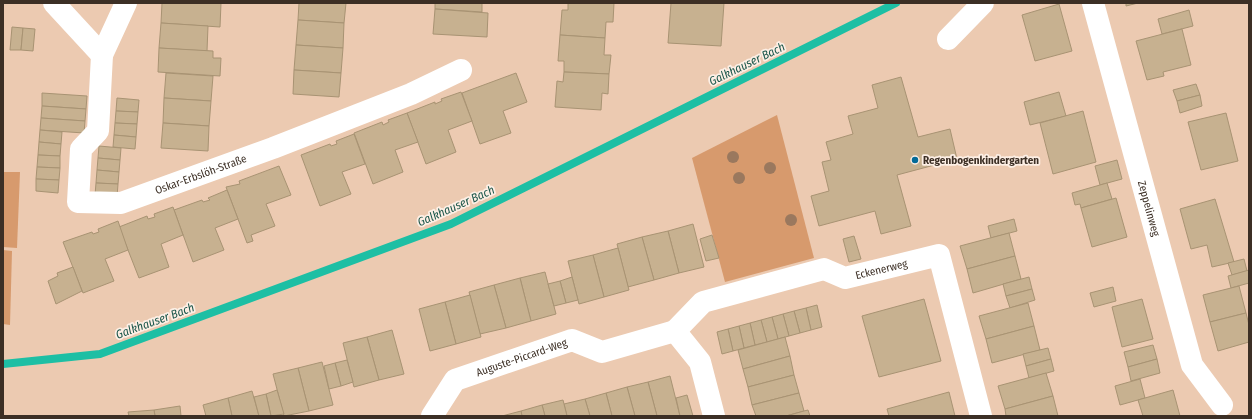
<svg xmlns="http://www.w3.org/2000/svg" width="1252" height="419" font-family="'Fira Sans Condensed',sans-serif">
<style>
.green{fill:#d79a6d}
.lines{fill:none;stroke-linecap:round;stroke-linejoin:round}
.stream{stroke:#1dbfa4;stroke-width:8}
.building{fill:#c7b190;stroke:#a89373}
.minor{stroke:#fff;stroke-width:22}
.tree{fill:#9a785e}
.poi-dot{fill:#036a98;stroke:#fdefe5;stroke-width:1.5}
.labels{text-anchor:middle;stroke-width:3.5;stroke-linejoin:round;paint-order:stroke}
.poi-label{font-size:11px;font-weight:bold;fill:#3c2f25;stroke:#fdefe5;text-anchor:start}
.street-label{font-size:11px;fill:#3c2f25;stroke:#fdefe5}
.water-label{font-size:12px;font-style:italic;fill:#1b564a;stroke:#fdefe5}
</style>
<rect width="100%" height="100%" fill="#eccab1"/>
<!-- green -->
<g class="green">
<polygon points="777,115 814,258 725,282 692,158"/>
<polygon points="3,172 20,172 17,248 3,247"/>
<polygon points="3,250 12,251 10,325 3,324"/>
</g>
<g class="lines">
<!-- stream -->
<polyline class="stream" points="3,364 100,354 451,224 896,3"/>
</g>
<!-- building -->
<g class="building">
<polygon points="162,3 221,3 220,27 161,23"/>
<polygon points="299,3 346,3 344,23 298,20"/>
<polygon points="435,3 482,3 482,12 435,9"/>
<polygon points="568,3 614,3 613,22 606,22 605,38 560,35 562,10 568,10"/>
<polygon points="671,3 724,3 721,46 668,43"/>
<polygon points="1126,3 1138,3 1126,6"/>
<polygon points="1059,4 1072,51 1035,61 1022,15"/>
<polygon points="435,9 488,13 487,37 433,34"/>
<polygon points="1189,10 1193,26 1162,34 1158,19"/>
<polygon points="298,20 344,23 343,48 296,45"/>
<polygon points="161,23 208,26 207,51 159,48"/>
<polygon points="12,27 23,28 21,50 10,50"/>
<polygon points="23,28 35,29 33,51 21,50"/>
<polygon points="1182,29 1191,65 1163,72 1164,76 1147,80 1136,41"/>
<polygon points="560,35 605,38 604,55 611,55 609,74 564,72 564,61 558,61"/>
<polygon points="296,45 343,48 341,73 294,70"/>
<polygon points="159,48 213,51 213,58 221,58 220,76 158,72"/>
<polygon points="294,70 341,73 339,97 293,94"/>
<polygon points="564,72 609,74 608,94 602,93 601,110 555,107 557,81 563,82"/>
<polygon points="166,73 213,76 211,101 164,98"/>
<polygon points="516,73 527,102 503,111 511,133 480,144 462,93"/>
<polygon points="901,77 918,137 950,129 957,159 897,175 911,226 881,234 875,211 819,226 811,196 829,191 822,162 831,160 826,142 853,134 848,116 878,108 872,85"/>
<polygon points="1196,84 1200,95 1177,101 1173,90"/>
<polygon points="461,92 472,121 448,130 456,152 426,164 407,113 435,102 435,104 442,101 441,99"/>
<polygon points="1059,92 1066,116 1030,125 1024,102"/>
<polygon points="42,93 87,96 86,109 42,106"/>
<polygon points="1200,95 1202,106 1180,113 1177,101"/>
<polygon points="117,98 139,100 138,112 116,111"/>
<polygon points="164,98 211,101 209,126 163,123"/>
<polygon points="42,106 86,109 85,121 41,118"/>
<polygon points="116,111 138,112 137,124 115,123"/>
<polygon points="1083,111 1096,162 1053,174 1040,123"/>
<polygon points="407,113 418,142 395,150 403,172 373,184 354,133 382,122 383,125 389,122 388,120"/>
<polygon points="1226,113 1238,161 1201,170 1188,122"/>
<polygon points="41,118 85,121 84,133 40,130"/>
<polygon points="115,123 137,124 136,137 114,135"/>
<polygon points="163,123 209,126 208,151 161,148"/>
<polygon points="40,130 62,132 61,144 39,142"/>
<polygon points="354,134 365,164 342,172 351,194 320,206 301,155 330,144 331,146 337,144 336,141"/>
<polygon points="114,135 136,137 135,149 113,147"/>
<polygon points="39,142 61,144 60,156 38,155"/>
<polygon points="99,146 121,148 120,160 98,158"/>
<polygon points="38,155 60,156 60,168 37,167"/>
<polygon points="98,158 120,160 119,172 97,170"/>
<polygon points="1117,160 1122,179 1100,185 1095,166"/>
<polygon points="279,166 291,195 266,204 275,226 251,235 253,241 247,243 226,187 240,184 239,181"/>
<polygon points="37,167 60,168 59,180 36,179"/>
<polygon points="97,170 119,172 118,184 96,183"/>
<polygon points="36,179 59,180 58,193 36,191"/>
<polygon points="96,183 118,184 117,197 95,195"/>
<polygon points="1107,183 1112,199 1081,208 1080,204 1075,205 1072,193"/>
<polygon points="227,190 238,219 215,228 224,250 193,262 174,210 202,200 203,202 210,200 208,198"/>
<polygon points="1116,198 1127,237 1092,247 1081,208"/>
<polygon points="1215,199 1234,262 1212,267 1207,245 1191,249 1180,209"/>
<polygon points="173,207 183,235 161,244 169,267 139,278 119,227 147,216 148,219 155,217 154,214"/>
<polygon points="1014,219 1017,231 991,238 988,226"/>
<polygon points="118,221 128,250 105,259 114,281 83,293 63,242 92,232 93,234 99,232 98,229"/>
<polygon points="693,224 704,267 679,273 668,231"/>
<polygon points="668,231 679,273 654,280 642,237"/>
<polygon points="1009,233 1015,256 967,269 960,246"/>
<polygon points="712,235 719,258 706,261 700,239"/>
<polygon points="854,236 861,259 849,262 843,239"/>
<polygon points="642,237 654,280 628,287 617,244"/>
<polygon points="618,248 629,290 604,297 593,255"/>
<polygon points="593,255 604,297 579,304 568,261"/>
<polygon points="1015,256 1021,279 973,293 967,269"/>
<polygon points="1244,259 1247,271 1232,275 1228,263"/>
<polygon points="73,267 82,291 56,304 48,281 58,276 57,273"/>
<polygon points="1249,270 1249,283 1231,288 1228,276"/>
<polygon points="545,272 556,314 531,321 520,278"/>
<polygon points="572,277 578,300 566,303 560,281"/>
<polygon points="1029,277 1032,289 1006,296 1003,284"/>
<polygon points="520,278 531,321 506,328 494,285"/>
<polygon points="560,281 566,303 554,306 548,284"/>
<polygon points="494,285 506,328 480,334 469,292"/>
<polygon points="1239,286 1246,313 1210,322 1203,295"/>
<polygon points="1113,287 1116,301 1094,307 1090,293"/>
<polygon points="1032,289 1035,300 1010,308 1006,296"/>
<polygon points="470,295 481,337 456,344 445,302"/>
<polygon points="924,299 941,361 879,377 862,316"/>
<polygon points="1142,299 1153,339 1122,347 1112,307"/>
<polygon points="445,302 456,344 430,351 419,309"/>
<polygon points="1028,303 1034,326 986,339 979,316"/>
<polygon points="817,305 822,327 811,330 806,308"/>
<polygon points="806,308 811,330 800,333 794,311"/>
<polygon points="794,311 800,333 789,336 783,314"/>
<polygon points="1246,313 1249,325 1249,342 1218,351 1210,322"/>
<polygon points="783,314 789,336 778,339 772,317"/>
<polygon points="772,317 778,339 767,342 761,320"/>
<polygon points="761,320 767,342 755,345 750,323"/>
<polygon points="750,323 755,345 744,348 739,326"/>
<polygon points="739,326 744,348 733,351 728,329"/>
<polygon points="1034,326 1040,350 992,363 986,339"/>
<polygon points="728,329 733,351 722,354 717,332"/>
<polygon points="392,330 404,374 379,380 367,337"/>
<polygon points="367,337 379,380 354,387 343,343"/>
<polygon points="785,337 790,356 743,369 738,350"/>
<polygon points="1153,345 1157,359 1128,367 1124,352"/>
<polygon points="1048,348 1051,359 1026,366 1023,354"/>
<polygon points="790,356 794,375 748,387 743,369"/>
<polygon points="1051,359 1054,371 1029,378 1026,366"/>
<polygon points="1157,359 1160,373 1131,381 1128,367"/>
<polygon points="347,360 353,382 341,386 335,363"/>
<polygon points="322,362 333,405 309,411 298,368"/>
<polygon points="335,363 341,386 329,389 324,366"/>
<polygon points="298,368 309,411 284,416 273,374"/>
<polygon points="1046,373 1053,396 1005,409 998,386"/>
<polygon points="794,375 799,393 752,405 748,387"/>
<polygon points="670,376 680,416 657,416 648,382"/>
<polygon points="1140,379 1145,398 1120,405 1115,386"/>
<polygon points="648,382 657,416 635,416 627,387"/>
<polygon points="627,387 635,416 612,416 606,393"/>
<polygon points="277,390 284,414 271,416 266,394"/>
<polygon points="1173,390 1180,416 1143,416 1138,400"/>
<polygon points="252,391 259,416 232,416 228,398"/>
<polygon points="949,392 955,416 889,416 887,409"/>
<polygon points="606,393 612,416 590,416 585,399"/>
<polygon points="799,393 804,411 786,416 756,416 752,405"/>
<polygon points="266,394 271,416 259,416 254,397"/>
<polygon points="687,395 693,416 680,416 676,398"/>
<polygon points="1053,396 1058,416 1006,416 1005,409"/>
<polygon points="228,398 232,416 206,416 203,405"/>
<polygon points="585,399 590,416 567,416 564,404"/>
<polygon points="563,400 567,416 545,416 542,405"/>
<polygon points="542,405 545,416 522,416 521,411"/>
<polygon points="180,406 181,416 155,416 154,410"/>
<polygon points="154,410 155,416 129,416 128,412"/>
<polygon points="808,410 810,416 786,416 804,411"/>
<polygon points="521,411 522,416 502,416"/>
</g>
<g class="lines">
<!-- minor -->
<g class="minor">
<polyline points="54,3 102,55"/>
<path id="s1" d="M126 3 102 55 98 131 81 149 78 202 121 203 273 148 411 94 461 70"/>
<path id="s2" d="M1093 3 1192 365 1222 405"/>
<polyline points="948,39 983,3"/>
<path id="s3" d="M675 331 703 302 824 269 845 278 939 255 981 416"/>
<path id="s4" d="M432 416 455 380 572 340 602 352 675 331 700 362 714 416"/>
</g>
</g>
<!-- trees -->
<g class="tree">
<circle cx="733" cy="157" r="6"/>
<circle cx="770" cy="168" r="6"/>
<circle cx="739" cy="178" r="6"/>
<circle cx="791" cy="220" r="6"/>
</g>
<!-- markers -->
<circle class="poi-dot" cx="915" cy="160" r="4"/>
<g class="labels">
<!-- poi labels -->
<g class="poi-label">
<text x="923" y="164">Regenbogenkindergarten</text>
</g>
<!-- street labels -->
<g class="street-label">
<text dy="4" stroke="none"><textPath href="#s1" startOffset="339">Oskar-Erbslöh-Straße</textPath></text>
<text dy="4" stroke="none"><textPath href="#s2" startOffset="213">Zeppelinweg</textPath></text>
<text dy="4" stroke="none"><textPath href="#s3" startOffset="226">Eckenerweg</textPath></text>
<text dy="4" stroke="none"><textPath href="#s4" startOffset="113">Auguste-Piccard-Weg</textPath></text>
</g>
<!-- water labels -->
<g class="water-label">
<text transform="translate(747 64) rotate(-26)" y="4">Galkhauser Bach</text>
<text transform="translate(456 206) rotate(-24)" y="4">Galkhauser Bach</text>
<text transform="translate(155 321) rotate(-20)" y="4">Galkhauser Bach</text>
</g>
</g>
<!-- border -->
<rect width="1252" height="419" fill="none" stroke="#3c2f25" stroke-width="8"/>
</svg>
